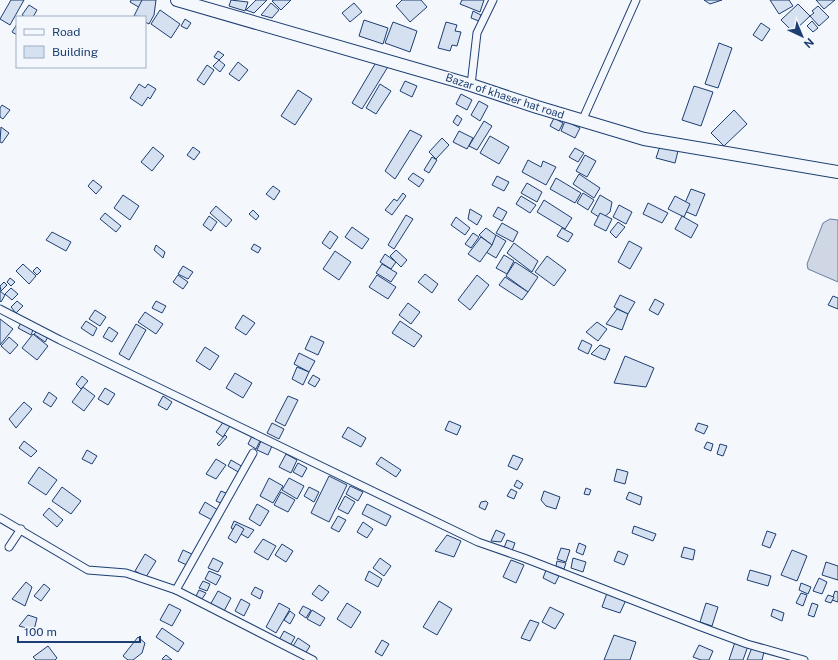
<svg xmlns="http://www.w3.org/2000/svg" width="838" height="660" font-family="'Public Sans',sans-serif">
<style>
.water{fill:#cfd7e4;stroke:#687fa3}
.building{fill:#d5e0f0;stroke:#1d3f73}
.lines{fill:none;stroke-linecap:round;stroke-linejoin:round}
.minor-casing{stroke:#1d3f73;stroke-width:9}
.primary-casing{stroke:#1d3f73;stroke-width:14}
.minor{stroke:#f4f7fb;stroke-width:7}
.primary{stroke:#f4f7fb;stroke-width:12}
.labels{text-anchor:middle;stroke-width:3;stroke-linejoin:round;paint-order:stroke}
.street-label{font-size:11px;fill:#1d3f73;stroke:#f4f7fb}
</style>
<rect width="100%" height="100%" fill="#f4f7fb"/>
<!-- water -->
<polygon class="water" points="830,219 838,220 838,282 808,269 807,264 823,223"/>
<!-- building -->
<g class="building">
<polygon points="11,0 24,0 10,25 0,19"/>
<polygon points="131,0 147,0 142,9 130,2"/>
<polygon points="142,0 156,0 154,15 149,24 145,22 145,17 134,16"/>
<polygon points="231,0 248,2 245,11 229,6"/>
<polygon points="256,0 267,0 254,13 246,10"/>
<polygon points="274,0 291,0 281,10 272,1"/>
<polygon points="402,0 421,0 427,7 410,22 396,6"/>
<polygon points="462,0 484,0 480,12 460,4"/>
<polygon points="704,0 722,0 710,4"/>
<polygon points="770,0 789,0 793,6 779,14"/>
<polygon points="816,0 835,0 824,9"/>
<polygon points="271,3 279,10 272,18 261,15"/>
<polygon points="354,3 362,12 350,22 342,13"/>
<polygon points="798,4 810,16 793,32 781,20"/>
<polygon points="29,5 37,10 33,17 25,17 22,15"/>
<polygon points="818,6 829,17 819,26 810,16 814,13 812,11"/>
<polygon points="160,10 180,24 171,38 151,24"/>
<polygon points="473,11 481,15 479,21 471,18"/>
<polygon points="185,19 191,23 187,29 181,26"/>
<polygon points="364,20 388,28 383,44 359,36"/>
<polygon points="812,21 818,28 813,32 807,26"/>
<polygon points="393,22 417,31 410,52 385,43"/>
<polygon points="446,22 457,25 455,31 461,32 457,46 452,45 450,51 438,48"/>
<polygon points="761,23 770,29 762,41 753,35"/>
<polygon points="17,24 17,35 12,32"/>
<polygon points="719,43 732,48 718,88 705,84"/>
<polygon points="218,51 224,55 219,60 214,57"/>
<polygon points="378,59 389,65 362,109 352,103"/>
<polygon points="219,60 225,65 220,72 213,66"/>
<polygon points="238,62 248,70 239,81 229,74"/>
<polygon points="207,65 214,70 204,85 197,80"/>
<polygon points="405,81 417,86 412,97 400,91"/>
<polygon points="139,84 145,88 148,84 156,89 150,99 148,97 142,106 130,98"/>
<polygon points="380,84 391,91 376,114 366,108"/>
<polygon points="694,86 713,92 701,126 682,120"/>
<polygon points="298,90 312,99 295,125 281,116"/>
<polygon points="461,94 472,100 467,110 456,104"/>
<polygon points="479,101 488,106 480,121 471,115"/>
<polygon points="2,105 10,110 3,119 0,117 0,108"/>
<polygon points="734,110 747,124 724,146 711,133"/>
<polygon points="457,115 462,119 458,126 453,122"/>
<polygon points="554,118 563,123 559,131 550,126"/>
<polygon points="484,121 492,126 477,150 469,146"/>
<polygon points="565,121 580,128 575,138 561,131"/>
<polygon points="1,127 9,133 2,143 0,142"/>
<polygon points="410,130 422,136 395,179 385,171"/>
<polygon points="459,131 473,138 467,149 453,142"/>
<polygon points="490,136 509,147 499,164 480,153"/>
<polygon points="442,138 449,145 436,159 429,152"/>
<polygon points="660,146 678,151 675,163 656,158"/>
<polygon points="153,147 164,156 152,171 141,162"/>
<polygon points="193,147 200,152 194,160 187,155"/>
<polygon points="575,148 584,153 578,162 569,157"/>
<polygon points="585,155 596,161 587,177 576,171"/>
<polygon points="432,157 437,160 429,173 424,170"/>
<polygon points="528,160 541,167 543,161 556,167 546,185 522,172"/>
<polygon points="413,173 424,180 419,187 408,179"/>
<polygon points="579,174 600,188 594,198 573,184"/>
<polygon points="497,176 509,182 504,191 492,185"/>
<polygon points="556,178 581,193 575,203 550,189"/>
<polygon points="93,180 102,187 96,194 88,186"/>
<polygon points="527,183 542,192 537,202 521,193"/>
<polygon points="273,186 280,191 274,200 266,194"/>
<polygon points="691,189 705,194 696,216 682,210"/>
<polygon points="403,193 406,196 392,215 385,210 394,199 397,201"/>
<polygon points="583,193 594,200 588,210 577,203"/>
<polygon points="123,195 139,206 130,220 114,208"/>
<polygon points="600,195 612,202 610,212 602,219 591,212"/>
<polygon points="521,196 536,205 530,213 516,204"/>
<polygon points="675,196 690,204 684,217 668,209"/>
<polygon points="544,200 572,218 565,229 537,212"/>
<polygon points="648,203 668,213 662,223 643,214"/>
<polygon points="619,205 632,212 626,224 613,217"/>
<polygon points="216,206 232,220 226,227 210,213"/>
<polygon points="498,207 507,212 502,221 493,216"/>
<polygon points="470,209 482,216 477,225 468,219"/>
<polygon points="253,210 259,216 256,220 249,214"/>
<polygon points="105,213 121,226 116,232 100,219"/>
<polygon points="600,213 612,219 606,231 594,225"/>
<polygon points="406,215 413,219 394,249 388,245"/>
<polygon points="209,216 217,222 211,231 203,225"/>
<polygon points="682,216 698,225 691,238 675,229"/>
<polygon points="456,217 470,228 465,235 451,225"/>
<polygon points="618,222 625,227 616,238 610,232"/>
<polygon points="502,223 518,232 513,242 496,233"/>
<polygon points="352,227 369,239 362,249 345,237"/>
<polygon points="486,228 497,236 492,245 479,235"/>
<polygon points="562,228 573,234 568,242 557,236"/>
<polygon points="330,231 338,237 330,249 322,243"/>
<polygon points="52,232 71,242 66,251 46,240"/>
<polygon points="473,233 479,237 471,248 465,244"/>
<polygon points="496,235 506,241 496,258 486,252 492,245"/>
<polygon points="481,237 492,245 480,262 468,254"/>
<polygon points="629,241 642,248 630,269 618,262"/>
<polygon points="514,243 538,261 532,272 507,253"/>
<polygon points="254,244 261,248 258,253 251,249"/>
<polygon points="156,245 165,252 163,258 154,250"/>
<polygon points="396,250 407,260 401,267 390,256"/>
<polygon points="335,251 351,262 339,280 323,269"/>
<polygon points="385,254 396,262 391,269 380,262"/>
<polygon points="504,255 514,261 507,274 496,268"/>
<polygon points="547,256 566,270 554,286 535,272"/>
<polygon points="515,262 538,277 528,292 506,276"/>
<polygon points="23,264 36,276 29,284 16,271"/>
<polygon points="382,264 397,273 391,282 376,273"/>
<polygon points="183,266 193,272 188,279 178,274"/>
<polygon points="37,267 41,271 37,275 33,271"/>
<polygon points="425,274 438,284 432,293 418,282"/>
<polygon points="178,275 188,282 183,289 173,282"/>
<polygon points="377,275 396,287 388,299 369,287"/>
<polygon points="477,275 489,285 470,310 458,300"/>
<polygon points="505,277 528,292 522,300 499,285"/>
<polygon points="10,278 15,282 11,286 7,282"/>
<polygon points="4,282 7,285 1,291 0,286"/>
<polygon points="11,288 18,294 12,300 5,294"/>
<polygon points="0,291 5,295 1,302 0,301"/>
<polygon points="620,295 635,302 628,314 614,307"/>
<polygon points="833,296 838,298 838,309 828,305"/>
<polygon points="655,299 664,304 658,315 649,310"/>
<polygon points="17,301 23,306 16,313 11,307"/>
<polygon points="156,301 166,306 162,313 152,308"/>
<polygon points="408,303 420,312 411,324 399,315"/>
<polygon points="617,309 628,314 622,330 606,324"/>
<polygon points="95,310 106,317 100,326 89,319"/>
<polygon points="145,312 163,324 156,334 138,322"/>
<polygon points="243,315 255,323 246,335 235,328"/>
<polygon points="0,319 13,329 0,345"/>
<polygon points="86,321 97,328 93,336 81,328"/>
<polygon points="400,321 422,336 414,347 392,333"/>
<polygon points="597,322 607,329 598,341 586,332"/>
<polygon points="21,323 33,330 31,335 18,328"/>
<polygon points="136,324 146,330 129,360 119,354"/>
<polygon points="109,327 118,333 112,342 103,337"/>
<polygon points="38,330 48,337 45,342 34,334"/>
<polygon points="33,334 48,346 37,360 22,348"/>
<polygon points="311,336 324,342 318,355 305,349"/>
<polygon points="9,337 18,345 10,354 1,346"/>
<polygon points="582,340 592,345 588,354 578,349"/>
<polygon points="600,345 610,349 605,360 591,354"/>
<polygon points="205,347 219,356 210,370 196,361"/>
<polygon points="299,353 315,361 309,372 294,364"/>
<polygon points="625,356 654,368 646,387 614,383"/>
<polygon points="297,367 309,372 303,385 292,379"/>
<polygon points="235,373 252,383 243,398 226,388"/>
<polygon points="313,375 320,379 315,387 308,383"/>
<polygon points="82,376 88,381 81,389 76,384"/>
<polygon points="83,387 95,396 84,411 72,402"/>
<polygon points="105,388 115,394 108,405 98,399"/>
<polygon points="49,392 57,398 51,407 43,402"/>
<polygon points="163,396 172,402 167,410 158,405"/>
<polygon points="288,396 298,400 285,426 275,421"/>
<polygon points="24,402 32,409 16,428 9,419"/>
<polygon points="224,421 230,426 223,437 216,432"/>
<polygon points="449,421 461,426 457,435 445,430"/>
<polygon points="272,423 284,429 279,439 267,433"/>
<polygon points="698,423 708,426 704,434 695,430"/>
<polygon points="348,427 366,438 361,447 342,437"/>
<polygon points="225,435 227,437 219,446 217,444"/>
<polygon points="252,436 260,441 256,449 248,444"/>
<polygon points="24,441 37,451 31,457 19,448"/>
<polygon points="261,441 272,446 268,455 257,450"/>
<polygon points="707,442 713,444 711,451 704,448"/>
<polygon points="720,444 727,446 723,456 717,454"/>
<polygon points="87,450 97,456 92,464 82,459"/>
<polygon points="286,454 297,460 291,473 279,467"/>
<polygon points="513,455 523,459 517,470 508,466"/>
<polygon points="381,457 401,470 396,477 376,464"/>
<polygon points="216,459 226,465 216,479 206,474"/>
<polygon points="231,460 243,467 240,473 228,466"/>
<polygon points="298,463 307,468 302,477 293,472"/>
<polygon points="39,467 57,480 46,495 28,483"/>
<polygon points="617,469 628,472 625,484 614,481"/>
<polygon points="329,476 347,485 329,522 311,513"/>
<polygon points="269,478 283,486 273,503 260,496"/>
<polygon points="289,478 304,486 297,499 282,490"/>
<polygon points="517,480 523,484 520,489 514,486"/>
<polygon points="350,486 363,492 358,501 346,494"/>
<polygon points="62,487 81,501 71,514 52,501"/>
<polygon points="309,487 319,492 314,502 304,496"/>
<polygon points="586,488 591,490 589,495 584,494"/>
<polygon points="511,489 517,492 514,499 507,496"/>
<polygon points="221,491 228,494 223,504 216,501"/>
<polygon points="544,491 560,497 556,509 546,506 541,500"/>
<polygon points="281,492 295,500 288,512 274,505"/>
<polygon points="629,492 642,497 640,505 626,499"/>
<polygon points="345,496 355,502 348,514 338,509"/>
<polygon points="486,501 488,503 485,510 479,507 481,502"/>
<polygon points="205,502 218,510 212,520 199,513"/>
<polygon points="257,504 269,511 260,526 249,519"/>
<polygon points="367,504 391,516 386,526 362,514"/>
<polygon points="49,508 63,520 57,527 43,515"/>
<polygon points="338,516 346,520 339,532 331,528"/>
<polygon points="234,521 254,530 248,538 231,528"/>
<polygon points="363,522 373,529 367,538 357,532"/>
<polygon points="236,524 244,529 236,543 228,538"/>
<polygon points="634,526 656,534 653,541 632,533"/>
<polygon points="496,530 505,534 501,542 491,541"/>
<polygon points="767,531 776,534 770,548 762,545"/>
<polygon points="447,535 461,541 454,557 435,551"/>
<polygon points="263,539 276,546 268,560 254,552"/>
<polygon points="507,540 515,543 512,551 504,548"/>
<polygon points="579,543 586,546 583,555 576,552"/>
<polygon points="282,544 293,551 286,562 275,555"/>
<polygon points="684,547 695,550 693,560 681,557"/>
<polygon points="561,548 570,550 566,562 557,559"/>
<polygon points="183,550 194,555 189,566 178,561"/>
<polygon points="792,550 807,556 797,581 781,575"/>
<polygon points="618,551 628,555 624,565 614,561"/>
<polygon points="145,554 156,561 146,577 135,571"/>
<polygon points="213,558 223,563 218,572 208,568"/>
<polygon points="380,558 391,566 384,576 373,568"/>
<polygon points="573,558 586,562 583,572 571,568"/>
<polygon points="511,560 524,565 516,583 503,577"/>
<polygon points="557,561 566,563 564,569 556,566"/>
<polygon points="826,562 838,566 838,580 822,575"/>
<polygon points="546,570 559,576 555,584 543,578"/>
<polygon points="750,570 771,576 768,586 747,580"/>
<polygon points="209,571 221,576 216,585 205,579"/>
<polygon points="369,571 382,579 378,587 365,580"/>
<polygon points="819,578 827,582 822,594 813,591"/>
<polygon points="203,581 210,584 207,591 199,588"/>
<polygon points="26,582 32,587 25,606 12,599"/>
<polygon points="801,583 811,587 808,594 799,590"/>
<polygon points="44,584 50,589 41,601 34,596"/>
<polygon points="319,585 329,592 322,601 312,594"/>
<polygon points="255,587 263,591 260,599 251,594"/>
<polygon points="199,590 206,593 202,599 196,596"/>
<polygon points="218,591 231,598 223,613 210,605"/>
<polygon points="835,591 838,592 838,602 832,600"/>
<polygon points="607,593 626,600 620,613 602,607"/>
<polygon points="801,593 807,595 803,606 796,603"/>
<polygon points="828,595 834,597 831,603 825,601"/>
<polygon points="241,599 250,604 244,616 235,611"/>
<polygon points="439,601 452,609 437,635 423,627"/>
<polygon points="279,603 290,609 276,633 266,627"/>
<polygon points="347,603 361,612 351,628 337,619"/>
<polygon points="706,603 718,607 712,626 700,622"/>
<polygon points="812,603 818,605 814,617 808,615"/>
<polygon points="169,604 181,610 172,626 160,620"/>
<polygon points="303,606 311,610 306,618 299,613"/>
<polygon points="550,607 564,614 555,629 542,622"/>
<polygon points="773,609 784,613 782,621 771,616"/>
<polygon points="312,610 325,618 320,626 307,619"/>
<polygon points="290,611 295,615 290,624 284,620"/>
<polygon points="28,615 37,618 34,630 19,626"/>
<polygon points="530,620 539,623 530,641 521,638"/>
<polygon points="162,628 184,643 178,652 156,637"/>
<polygon points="284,631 295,637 290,646 279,640"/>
<polygon points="614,635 636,642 630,660 604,660"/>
<polygon points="138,637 145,643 142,653 133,660 128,660 123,656"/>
<polygon points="298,638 310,646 305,654 293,646"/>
<polygon points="382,640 389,644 382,656 375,652"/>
<polygon points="735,642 748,646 743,660 729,660"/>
<polygon points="699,645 713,651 709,660 701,660 693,657"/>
<polygon points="753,645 764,652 762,660 747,660"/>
<polygon points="48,646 57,658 55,660 36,660 33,657"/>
<polygon points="166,655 172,660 164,660 162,659"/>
</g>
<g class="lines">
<defs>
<g id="minor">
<polyline points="471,85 477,33 493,0"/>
<polyline points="582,121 636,0"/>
<polyline points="0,309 60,340 478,542 524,558 704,628 747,644 804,660"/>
<polyline points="0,518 88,570 126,573 176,590 313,660"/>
<polyline points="9,547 21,529"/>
<polyline points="176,590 253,453"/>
</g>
<polyline id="primary" points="177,0 471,85 537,107 644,139 838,172"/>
</defs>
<!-- minor casing -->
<use href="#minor" class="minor-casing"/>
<!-- primary casing -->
<use href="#primary" class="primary-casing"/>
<!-- minor -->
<use href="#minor" class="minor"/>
<!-- primary -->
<use href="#primary" class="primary"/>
</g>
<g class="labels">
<!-- street labels -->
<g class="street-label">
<text transform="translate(505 96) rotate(18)" y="4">Bazar of khaser hat road</text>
</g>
</g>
<!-- legend -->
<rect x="16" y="16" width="130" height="52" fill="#f4f7fb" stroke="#9eadc5"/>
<rect x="24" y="29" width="20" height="6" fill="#f4f7fb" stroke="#9eadc5"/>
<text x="52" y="36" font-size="12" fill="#1d3f73">Road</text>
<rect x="24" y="46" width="20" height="12" fill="#d5e0f0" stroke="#9eadc5"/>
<text x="52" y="56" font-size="12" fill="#1d3f73">Building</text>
<!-- north arrow -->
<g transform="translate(802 36) rotate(136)" stroke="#f4f7fb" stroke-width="3" paint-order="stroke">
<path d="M0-3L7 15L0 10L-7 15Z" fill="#1d3f73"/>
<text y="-6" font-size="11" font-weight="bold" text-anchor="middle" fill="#1d3f73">N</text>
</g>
<!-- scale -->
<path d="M18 636v6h122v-6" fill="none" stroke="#1d3f73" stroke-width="2"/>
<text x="24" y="636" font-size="12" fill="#1d3f73" stroke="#f4f7fb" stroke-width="3" paint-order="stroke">100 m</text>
</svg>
